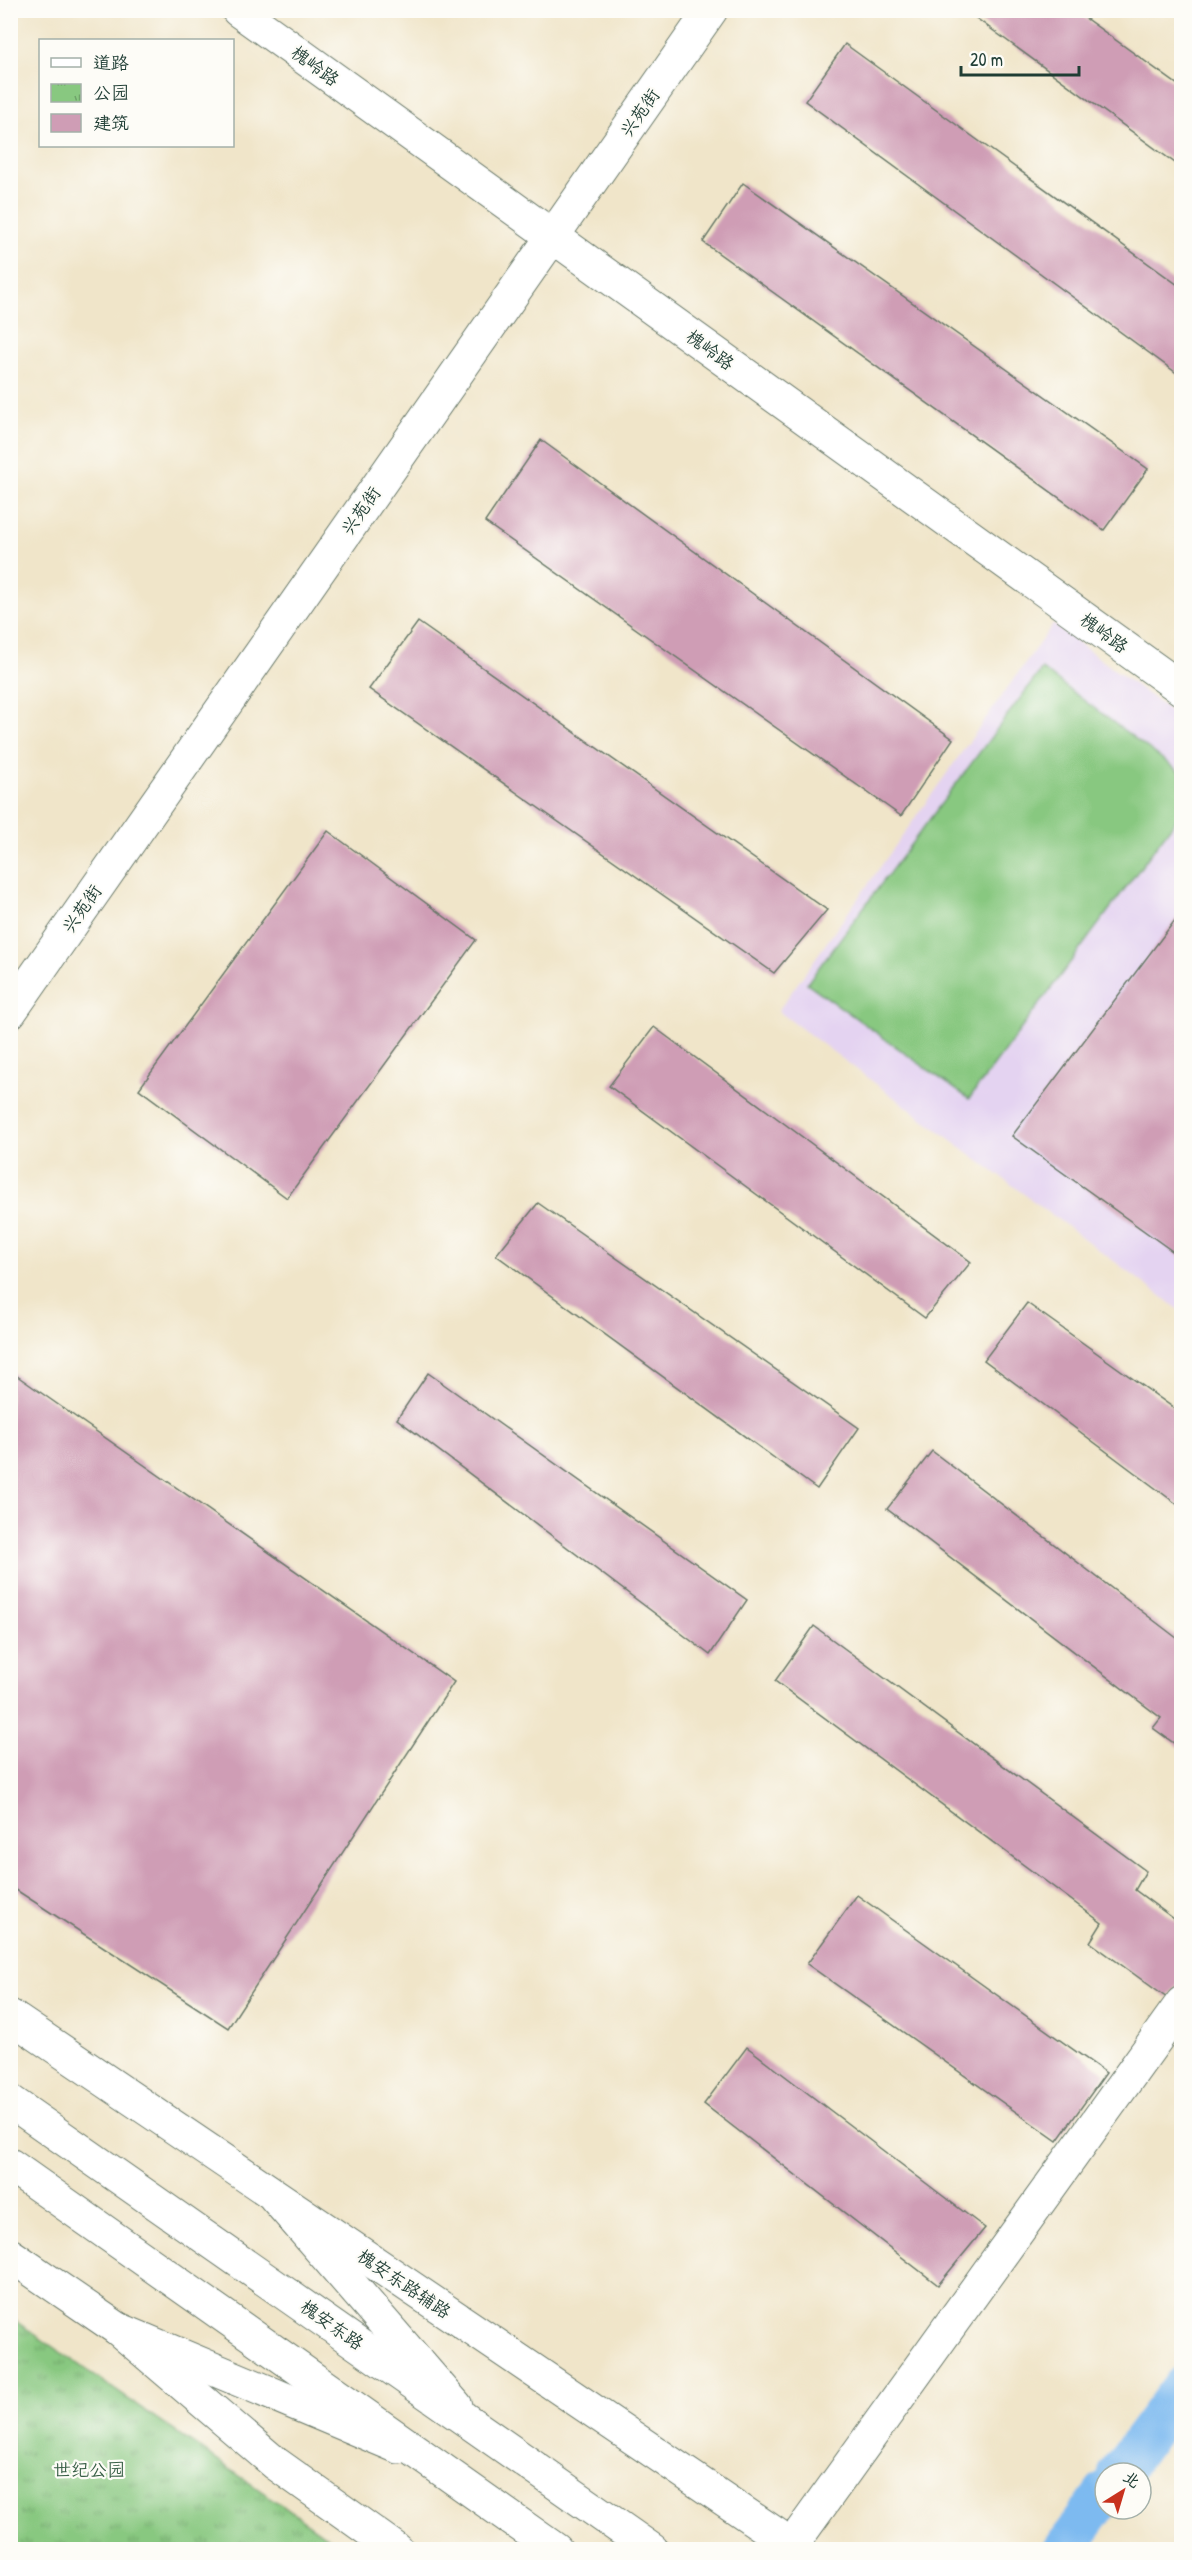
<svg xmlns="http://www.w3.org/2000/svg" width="1192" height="2560" font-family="'Patrick Hand','LXGW WenKai TC',sans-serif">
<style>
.built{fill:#e4d3f1}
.park{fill:url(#park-tufts);stroke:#54825a;stroke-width:1.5}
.pitch{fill:#88c880;stroke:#54825a;stroke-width:1.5}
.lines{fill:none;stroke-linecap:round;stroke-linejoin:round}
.canal{stroke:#7dbaf0;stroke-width:42}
.building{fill:#cf9db5}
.minor-casing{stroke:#687868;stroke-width:35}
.secondary-casing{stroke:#687868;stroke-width:35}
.primary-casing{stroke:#687868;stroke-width:35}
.trunk-casing{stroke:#687868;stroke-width:35}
.minor{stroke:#fff;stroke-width:33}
.secondary{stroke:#fff;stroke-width:33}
.primary{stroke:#fff;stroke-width:33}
.trunk{stroke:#fff;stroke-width:33}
.labels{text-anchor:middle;stroke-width:4.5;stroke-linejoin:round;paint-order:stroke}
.street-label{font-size:18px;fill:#1f3d34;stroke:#fdfcf7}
.park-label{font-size:18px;fill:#396047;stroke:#fdfcf7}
</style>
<defs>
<pattern id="park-tufts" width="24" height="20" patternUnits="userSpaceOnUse" patternTransform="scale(1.5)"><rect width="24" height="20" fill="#88c880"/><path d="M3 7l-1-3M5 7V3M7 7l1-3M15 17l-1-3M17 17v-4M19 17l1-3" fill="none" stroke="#6fa46a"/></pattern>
</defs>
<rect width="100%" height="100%" fill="#fdfcf7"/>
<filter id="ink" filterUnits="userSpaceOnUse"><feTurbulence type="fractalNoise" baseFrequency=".0167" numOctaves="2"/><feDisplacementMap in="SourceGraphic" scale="12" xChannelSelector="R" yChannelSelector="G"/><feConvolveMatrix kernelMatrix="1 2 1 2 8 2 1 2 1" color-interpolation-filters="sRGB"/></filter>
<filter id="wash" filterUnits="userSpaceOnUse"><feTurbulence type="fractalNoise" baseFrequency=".008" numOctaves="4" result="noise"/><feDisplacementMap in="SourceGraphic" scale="24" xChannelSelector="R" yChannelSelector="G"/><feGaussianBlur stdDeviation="1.35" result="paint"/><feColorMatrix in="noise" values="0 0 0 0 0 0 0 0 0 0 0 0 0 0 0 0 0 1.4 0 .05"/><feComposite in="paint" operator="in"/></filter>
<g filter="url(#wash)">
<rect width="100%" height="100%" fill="#f0e5c9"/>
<!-- built -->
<polygon class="built" points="1053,624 1181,719 1181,1311 778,1011"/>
<!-- park -->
<polygon class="park" points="11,2318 345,2549 11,2549"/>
<!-- pitch -->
<polygon class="pitch" points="1042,669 1181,773 1181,813 969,1099 807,983"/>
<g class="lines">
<!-- canal -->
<g class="canal">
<polyline points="1119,2473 1182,2388"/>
<polyline points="1064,2550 1105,2493"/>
</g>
</g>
<g id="blocks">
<!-- building -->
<g class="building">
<polygon points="965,10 1074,10 1182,88 1182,168"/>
<polygon points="845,44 1182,288 1182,377 805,101"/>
<polygon points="743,183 1148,469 1104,530 703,242"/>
<polygon points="541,440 953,739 901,816 485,522"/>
<polygon points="418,622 827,910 774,973 369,689"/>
<polygon points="328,831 476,940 287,1198 139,1089"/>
<polygon points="1182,911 1182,1258 1012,1136"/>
<polygon points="654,1027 971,1262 925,1318 609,1086"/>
<polygon points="538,1203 859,1428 817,1489 496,1255"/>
<polygon points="1027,1303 1182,1414 1182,1508 984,1360"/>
<polygon points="10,1371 454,1682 228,2028 10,1886"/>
<polygon points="428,1373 747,1600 710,1655 397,1419"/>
<polygon points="932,1451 1182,1642 1182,1749 1153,1728 1161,1718 887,1509"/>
<polygon points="814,1626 1146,1871 1135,1890 1182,1925 1182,1979 1167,1998 1090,1942 1102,1923 775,1681"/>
<polygon points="857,1895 1106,2073 1057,2141 807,1964"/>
<polygon points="747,2047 985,2228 938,2285 704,2104"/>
</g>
</g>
</g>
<g filter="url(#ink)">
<use href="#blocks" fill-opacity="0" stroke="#687868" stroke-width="1.5"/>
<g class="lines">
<defs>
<g id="minor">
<polyline points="238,10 1182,689"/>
<polyline points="10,1012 711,10"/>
<polyline points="792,2545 1182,2003"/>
</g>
<g id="secondary">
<polyline points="10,2016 799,2550"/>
<polyline points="10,2255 118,2329 275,2463 397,2550"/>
</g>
<g id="primary">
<polyline points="275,2197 456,2406"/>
<polyline points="118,2329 399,2447"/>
</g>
<g id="trunk">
<polyline points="10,2101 652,2550"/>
<polyline points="10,2165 556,2550"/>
</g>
</defs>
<!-- minor casing -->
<use href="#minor" class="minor-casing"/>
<!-- secondary casing -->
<use href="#secondary" class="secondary-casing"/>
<!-- primary casing -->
<use href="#primary" class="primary-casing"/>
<!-- trunk casing -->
<use href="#trunk" class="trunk-casing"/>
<!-- minor -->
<use href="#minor" class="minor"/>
<!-- secondary -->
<use href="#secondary" class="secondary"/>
<!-- primary -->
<use href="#primary" class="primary"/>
<!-- trunk -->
<use href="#trunk" class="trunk"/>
</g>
</g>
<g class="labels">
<!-- street labels -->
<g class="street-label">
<text transform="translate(315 66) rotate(36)" y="6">槐岭路</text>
<text transform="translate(640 113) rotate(-55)" y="6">兴苑街</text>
<text transform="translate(710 350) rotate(36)" y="6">槐岭路</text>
<text transform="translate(361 511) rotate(-55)" y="6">兴苑街</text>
<text transform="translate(1104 633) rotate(36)" y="6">槐岭路</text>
<text transform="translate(82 909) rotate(-55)" y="6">兴苑街</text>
<text transform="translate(404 2284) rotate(34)" y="6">槐安东路辅路</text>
<text transform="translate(332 2325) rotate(35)" y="6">槐安东路</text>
</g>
<!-- park labels -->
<g class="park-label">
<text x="89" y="2476">世纪公园</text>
</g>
</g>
<!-- margin -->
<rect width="1192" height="2560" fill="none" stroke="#fdfcf7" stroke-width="36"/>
<!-- legend -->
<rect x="39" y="39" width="195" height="108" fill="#fdfcf7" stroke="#a4b0a9" stroke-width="1.5"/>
<rect x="51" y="58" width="30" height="9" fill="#ffffff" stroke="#a4b0a9" stroke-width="1.5"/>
<text x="93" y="69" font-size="18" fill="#1f3d34">道路</text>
<rect x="51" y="84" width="30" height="18" fill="url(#park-tufts)" stroke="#a4b0a9" stroke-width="1.5"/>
<text x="93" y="99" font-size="18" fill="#1f3d34">公园</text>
<rect x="51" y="114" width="30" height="18" fill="#cf9db5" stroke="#a4b0a9" stroke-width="1.5"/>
<text x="93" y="129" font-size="18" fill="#1f3d34">建筑</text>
<!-- north arrow -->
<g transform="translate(1123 2491) rotate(37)"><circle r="28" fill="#fdfcf7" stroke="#a4b0a9" stroke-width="1.5"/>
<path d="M0-4.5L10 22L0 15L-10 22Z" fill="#c8321e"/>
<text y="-9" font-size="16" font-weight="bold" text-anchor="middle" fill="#1f3d34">北</text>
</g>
<!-- scale -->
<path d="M961 66v9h118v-9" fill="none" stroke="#1f3d34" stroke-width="3"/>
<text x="970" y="66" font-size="18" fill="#1f3d34" stroke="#fdfcf7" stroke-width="4.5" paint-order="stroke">20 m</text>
</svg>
